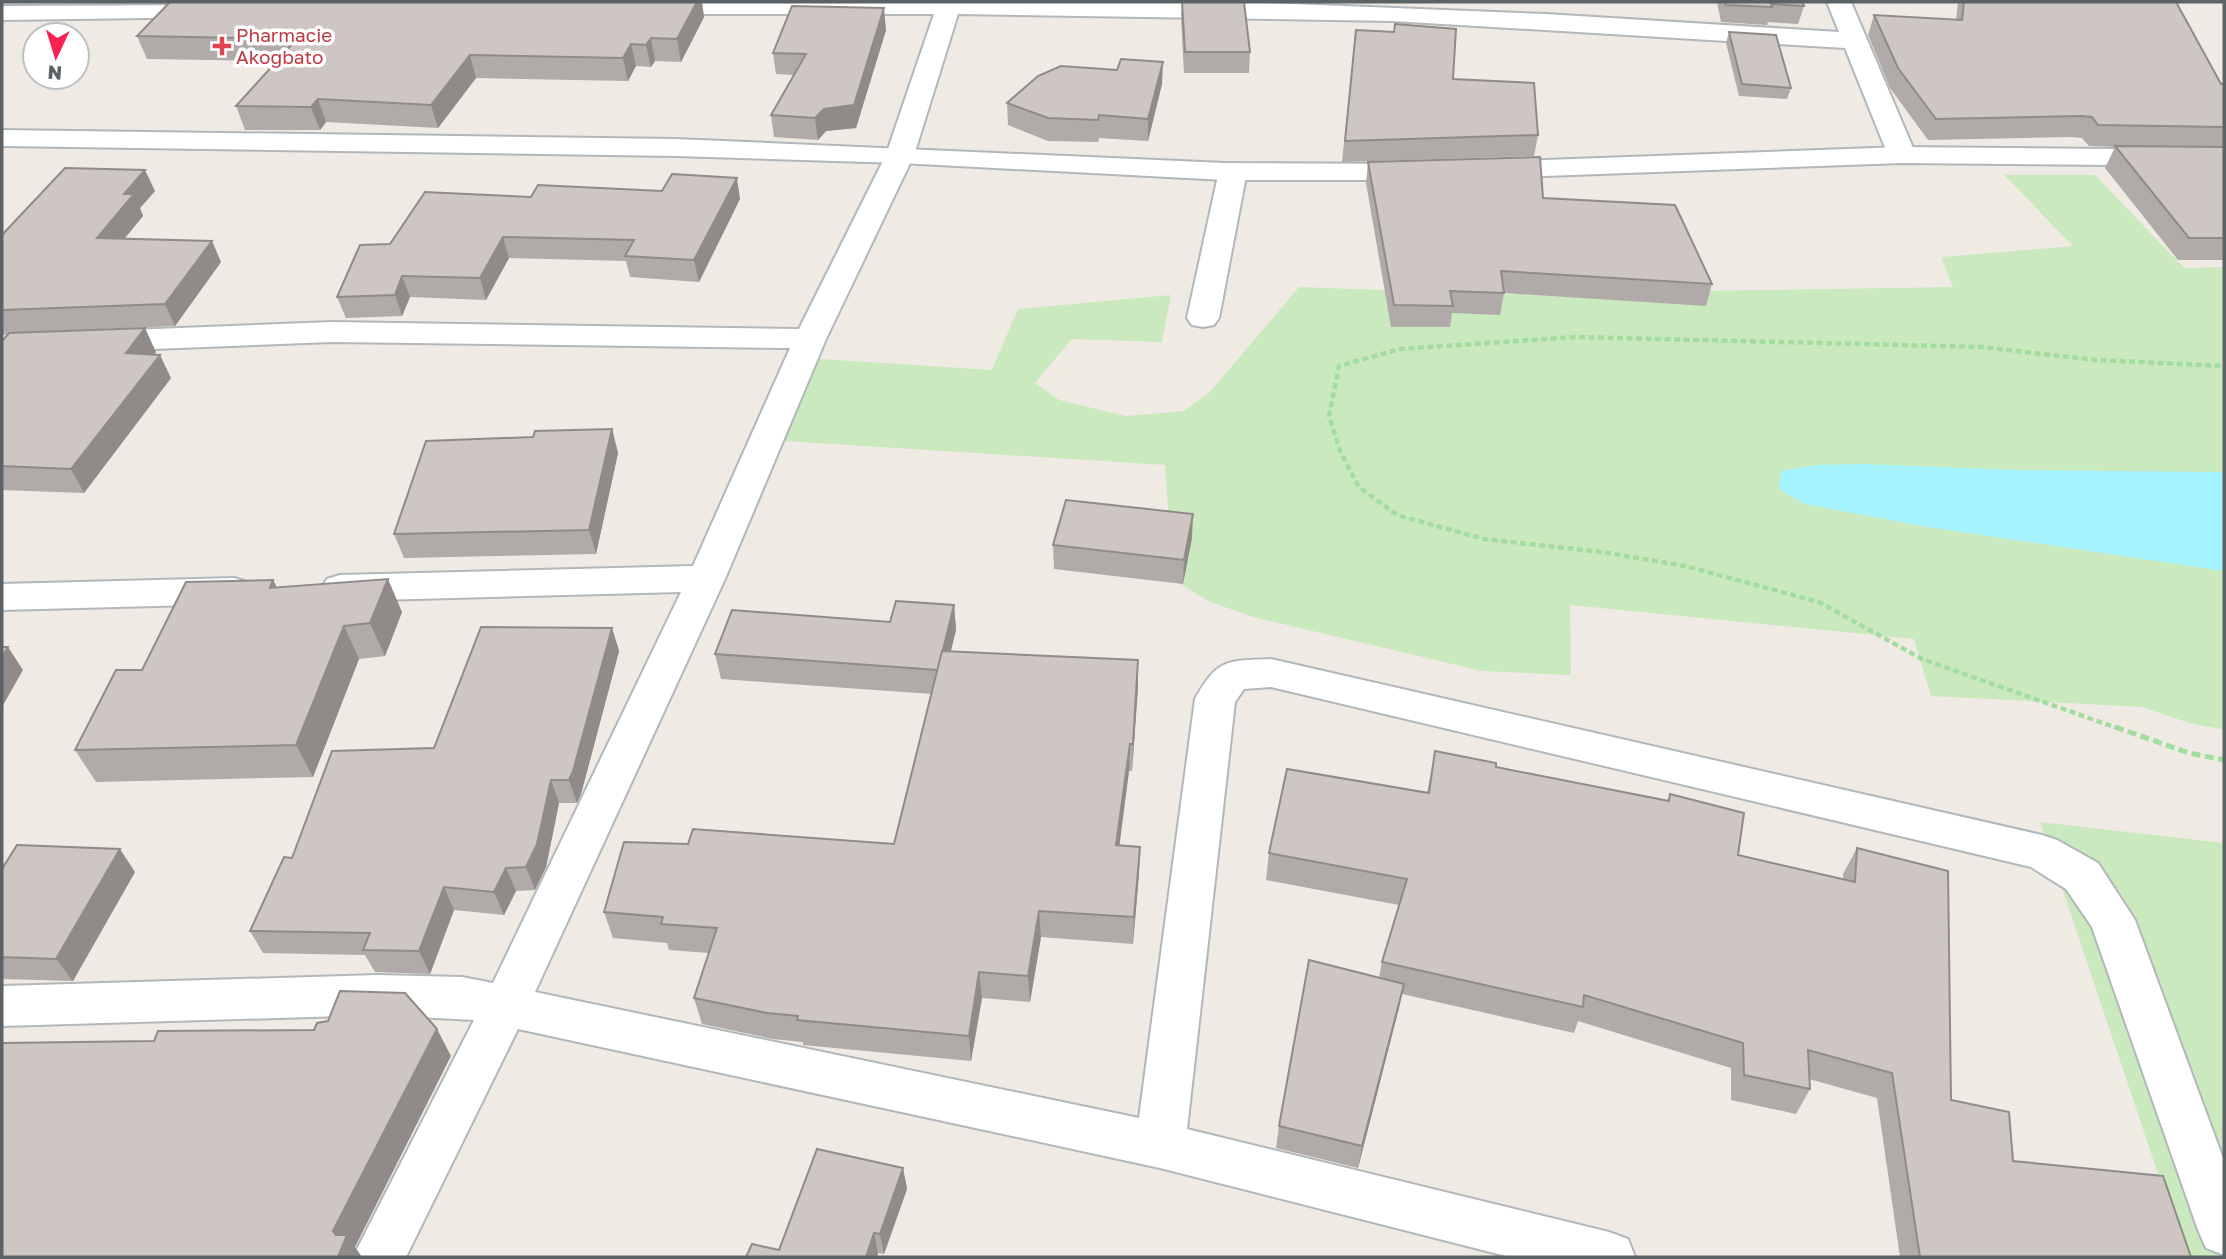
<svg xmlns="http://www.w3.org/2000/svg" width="2226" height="1259" font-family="'Golos Text',sans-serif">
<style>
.green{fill:#cbe9be}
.water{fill:#a5f3ff}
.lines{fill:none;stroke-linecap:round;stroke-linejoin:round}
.street-casing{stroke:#b2b7ba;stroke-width:4}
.secondary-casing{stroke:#b0b7ba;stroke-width:4}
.path-far1{stroke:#a2dda0;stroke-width:4.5;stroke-dasharray:6 3.5;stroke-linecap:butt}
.path{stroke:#a2dda0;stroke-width:5;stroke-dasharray:9 4.5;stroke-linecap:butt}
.street{fill:#fff;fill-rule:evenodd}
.secondary{fill:#fff;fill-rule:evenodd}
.wall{fill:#b0aaa8}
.shaded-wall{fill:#908b88}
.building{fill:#cdc6c3;stroke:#908b88;stroke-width:2}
.health-dot{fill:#e0444e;stroke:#fff;stroke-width:2.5}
.labels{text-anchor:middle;stroke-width:7;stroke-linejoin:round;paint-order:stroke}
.far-health-label{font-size:19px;fill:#be3a42;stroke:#fff;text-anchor:start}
</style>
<rect width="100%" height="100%" fill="#f0eae4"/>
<!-- green -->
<g class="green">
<polygon points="2004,175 2095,175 2184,268 2224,267 2224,730 2189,723 2142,707 1931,696 1914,639 1570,605 1571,675 1482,671 1253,617 1208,601 1173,579 1165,465 785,441 806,358 992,370 1018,309 1171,295 1162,342 1072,339 1035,383 1059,400 1126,416 1184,411 1210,392 1299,287 1502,294 1953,287 1941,257 2073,246"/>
<polygon points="2040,822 2224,843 2224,1257 2186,1257"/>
</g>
<!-- water -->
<polygon class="water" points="1862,464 2018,470 2224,472 2224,571 1922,526 1804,504 1779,489 1781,471 1816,465"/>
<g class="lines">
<defs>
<g id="street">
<path d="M651 2H1242L1546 14 1839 32 1827 2H1851L1916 155 1912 161H1892L1888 155 1845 48 1392 21 958 14 914 155 826 339 725 579 535 992 1139 1118 1195 699C1218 658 1227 661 1271 659L2042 835 2057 840 2098 863 2135 920 2224 1161V1255L2206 1248 2198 1230 2092 927 2066 889 2031 867 1271 687 1244 689 1235 702 1187 1129 1609 1232 1628 1239 1635 1257H1510L1160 1168 518 1029 406 1257H353L474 1020 378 1015 2 1026V986L378 975 462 977 493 983 681 592 340 601 327 597 321 588 327 579 340 575 693 566 790 348 332 342 2 355V335L332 322 799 329 886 155 934 14H642L639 9 642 4Z"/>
<polygon points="213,5 222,7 225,12 222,17 2,20 2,6"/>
<polygon points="1233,163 1243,165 1247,171 1219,318 1214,325 1203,327 1192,325 1187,318 1219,171 1223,165"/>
<polygon points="234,578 247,582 253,591 247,600 234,604 2,610 2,584"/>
</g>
<g id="secondary">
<polygon points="2,130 676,139 1225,163 1420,164 1430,166 1434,172 1430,178 1420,180 1225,180 900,163 676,156 2,146"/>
<polygon points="1902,147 2224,150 2224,166 1902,163 1487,178 1477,176 1473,170 1477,164 1487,162"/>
</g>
</defs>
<!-- street casing -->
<use href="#street" class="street-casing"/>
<!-- secondary casing -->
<use href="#secondary" class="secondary-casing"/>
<!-- path-far1 -->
<polyline class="path-far1" points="2120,729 1922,659 1819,602 1685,566 1602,552 1484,539 1397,515 1359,487 1340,451 1329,416 1339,366 1400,349 1576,337 1982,347 2096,360 2224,366"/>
<!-- path -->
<polyline class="path" points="2115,727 2189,753 2224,760"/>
<!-- street -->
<use href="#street" class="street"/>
<!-- secondary -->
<use href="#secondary" class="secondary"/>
</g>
<!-- wall -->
<g class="wall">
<polygon points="170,2 702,2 704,17 681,62 655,61 651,67 636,66 628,81 476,78 438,128 326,122 320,130 245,130 236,106 277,61 147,59 137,36"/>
<polygon points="1182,2 1250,52 1249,73 1184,73 1181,18"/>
<polygon points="1717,2 1802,2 1804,6 1798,24 1768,22 1767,25 1721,22"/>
<polygon points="1958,2 2176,2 2221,84 2224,84 2224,260 2178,260 2105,168 2115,147 2089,146 2082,138 2072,137 1928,140 1890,88 1868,35 1874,15 1956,20"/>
<polygon points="886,30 856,128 826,131 818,140 774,137 771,115 794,75 776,74 773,53"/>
<polygon points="1356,30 1453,79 1538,135 1534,156 1342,162"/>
<polygon points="1729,32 1791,88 1787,99 1739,96 1726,43"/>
<polygon points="1162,84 1148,141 1099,138 1098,142 1048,141 1008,125 1007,103"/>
<polygon points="1368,162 1543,198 1712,284 1706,306 1504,293 1500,315 1452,313 1450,327 1391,327 1366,183"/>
<polygon points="155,191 140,208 143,216 124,239 221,262 175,326 2,333 2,235"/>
<polygon points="531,197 740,199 699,282 630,277 626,261 509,258 486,300 410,297 402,316 346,318 337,297 390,244"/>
<polygon points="2,341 156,352 154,354 171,378 84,493 2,490"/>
<polygon points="612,429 618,453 596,554 404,558 394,534 533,437"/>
<polygon points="1192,538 1183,584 1054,569 1053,545"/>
<polygon points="273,580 277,588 402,612 385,656 359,659 313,777 96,782 75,750 142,670"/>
<polygon points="954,605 956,630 951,651 1138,687 1132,771 1129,771 1119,845 1140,847 1139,873 1133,944 1041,937 1030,1002 982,998 971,1061 803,1045 803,1042 773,1039 702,1024 694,998 709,953 669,950 667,943 613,938 604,912 688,844 894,844 932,694 721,679 715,654 890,622"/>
<polygon points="612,628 619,651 581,794 577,803 559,803 546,867 535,890 516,891 504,915 454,910 430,974 375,972 365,955 263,953 250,931 292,858 434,748"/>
<polygon points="1435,751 1496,767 1667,801 1670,794 1738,855 1843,880 1843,874 1857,848 1951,1100 2013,1161 2191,1257 1900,1257 1877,1098 1809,1079 1810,1089 1796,1114 1731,1100 1731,1068 1578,1021 1574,1033 1402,994 1358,1168 1276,1148 1279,1126 1379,978 1382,962 1399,905 1266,880 1269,853 1427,793"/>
<polygon points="2,869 135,872 73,981 2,979"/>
<polygon points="903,1168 907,1189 884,1254 878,1253 877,1257 746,1257 779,1250"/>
</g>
<!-- shaded-wall -->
<g class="shaded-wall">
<polygon points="697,2 702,2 704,17 681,62 677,39"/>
<polygon points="884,8 886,30 856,128 826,131 818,140 815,118"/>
<polygon points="651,38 655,61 651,67 646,45"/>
<polygon points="631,44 636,66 628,81 623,58"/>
<polygon points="470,55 476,78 438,128 431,105"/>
<polygon points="1163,62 1162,84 1148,141 1148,119"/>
<polygon points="318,99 326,122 320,130 311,107"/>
<polygon points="145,170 155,191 140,208 143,216 107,260 97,238 124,194"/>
<polygon points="737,178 740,199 699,282 694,260"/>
<polygon points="503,237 509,258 486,300 480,278"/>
<polygon points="212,241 221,262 175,326 165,304"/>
<polygon points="402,276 410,297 402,316 395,295"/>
<polygon points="145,328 156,352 138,377 126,353"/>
<polygon points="160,355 171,378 84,493 71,469"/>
<polygon points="612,429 618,453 596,554 589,530"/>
<polygon points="1193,514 1192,538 1183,584 1184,560"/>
<polygon points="388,579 402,612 385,656 370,623"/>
<polygon points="273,580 289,613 270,588"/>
<polygon points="954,605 956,630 940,694 938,670"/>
<polygon points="344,626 359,659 313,777 296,745"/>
<polygon points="612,628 619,651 581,794 577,803 569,780"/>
<polygon points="8,647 23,670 2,707 2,657"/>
<polygon points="1138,660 1138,687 1132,771 1133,744"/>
<polygon points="1130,744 1129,771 1116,872 1116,845"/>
<polygon points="551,780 559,803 546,867 535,890 526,867"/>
<polygon points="1140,847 1139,873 1133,944 1134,917"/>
<polygon points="120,849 135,872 73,981 56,959"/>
<polygon points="506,868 516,891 504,915 494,892"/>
<polygon points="444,887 454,910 430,974 419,951"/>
<polygon points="1039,911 1041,937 1030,1002 1028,976"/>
<polygon points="979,972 982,998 971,1061 969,1036"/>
<polygon points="1404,984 1399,1008 1358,1168 1362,1146"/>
<polygon points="437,1029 451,1056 355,1247 362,1257 338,1257 333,1231"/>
<polygon points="903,1168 907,1189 884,1254 880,1234"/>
<polygon points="874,1233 878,1253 877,1257 866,1257"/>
</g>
<!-- building -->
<g class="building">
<polygon points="170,2 697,2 677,39 651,38 646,45 631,44 623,58 470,55 431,105 318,99 311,107 236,106 294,42 287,42 289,39 137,36"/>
<polygon points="1182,2 1244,2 1250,52 1185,52"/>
<polygon points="1725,2 1802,2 1804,6 1771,4 1772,7 1726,5"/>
<polygon points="1964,2 2176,2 2221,84 2224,84 2224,127 2098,125 2092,117 2081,116 1936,119 1898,68 1874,15 1962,20"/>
<polygon points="792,6 884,8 854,105 824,109 815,118 771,115 806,54 773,53"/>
<polygon points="1395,24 1456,29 1453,79 1534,83 1538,135 1345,141 1356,30 1394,32"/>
<polygon points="1729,32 1776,35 1791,88 1742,84"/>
<polygon points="1121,59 1163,62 1148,119 1099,115 1098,120 1048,118 1007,103 1038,76 1061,66 1117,70"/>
<polygon points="2115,146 2224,147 2224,238 2189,238"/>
<polygon points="1540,157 1543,198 1675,205 1712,284 1501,271 1504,293 1450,291 1453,306 1394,305 1368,162"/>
<polygon points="65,168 145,170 124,194 134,194 97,238 212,241 165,304 2,310 2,235"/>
<polygon points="672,174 737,178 694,260 625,256 634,240 503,237 480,278 402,276 395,295 337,297 360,245 390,244 425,192 531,197 538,185 662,191"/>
<polygon points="145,328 126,353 160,355 71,469 2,466 2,341 9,333"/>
<polygon points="612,429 589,530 394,534 426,441 533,437 535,431"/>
<polygon points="1066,500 1193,514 1184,560 1053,545"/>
<polygon points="388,579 370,623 344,626 296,745 75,750 116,670 142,670 186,582 273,580 270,588"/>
<polygon points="896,601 954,605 938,670 715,654 732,610 890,622"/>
<polygon points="481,627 612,628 573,771 569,780 551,780 537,844 526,867 506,868 494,892 444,887 419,951 363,950 370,933 250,931 284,857 292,858 332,751 434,748"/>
<polygon points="2,647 8,647 2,657"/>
<polygon points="942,651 1138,660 1133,744 1130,744 1116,845 1140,847 1134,917 1039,911 1028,976 979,972 969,1036 797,1020 798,1016 767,1013 694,998 717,928 661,924 663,917 604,912 624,842 688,844 693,829 894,844"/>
<polygon points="1435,751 1496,763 1496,767 1669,801 1670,794 1744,813 1738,855 1855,882 1857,848 1948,871 1951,1100 2009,1112 2013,1161 2163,1176 2191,1257 1920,1257 1892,1073 1808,1050 1810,1089 1744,1075 1743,1043 1584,995 1583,1007 1382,962 1407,879 1269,853 1287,769 1429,793"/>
<polygon points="17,845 120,849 56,959 2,957 2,869"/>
<polygon points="1309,960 1404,984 1362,1146 1279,1126"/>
<polygon points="340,991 405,993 437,1029 333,1231 336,1235 347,1235 338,1257 2,1257 2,1043 154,1041 158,1031 314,1030 317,1023 328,1021"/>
<polygon points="817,1149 903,1168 880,1234 874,1233 866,1257 746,1257 752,1244 779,1250"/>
</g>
<!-- markers -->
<path class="health-dot" d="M218.5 35.5h7v7h7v7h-7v7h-7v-7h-7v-7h7z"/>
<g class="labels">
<!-- far-health labels -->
<g class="far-health-label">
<text x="236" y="42">Pharmacie<tspan x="236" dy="22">Akogbato</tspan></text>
</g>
</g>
<!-- border -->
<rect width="2226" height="1259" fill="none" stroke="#5c6366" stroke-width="7"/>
<!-- north arrow -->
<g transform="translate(56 56) rotate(184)"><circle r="33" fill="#ffffff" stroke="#bec1c2" stroke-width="2"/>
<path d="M0-5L12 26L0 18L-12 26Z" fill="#f82151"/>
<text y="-10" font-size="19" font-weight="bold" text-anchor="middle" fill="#5c6366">N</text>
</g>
</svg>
